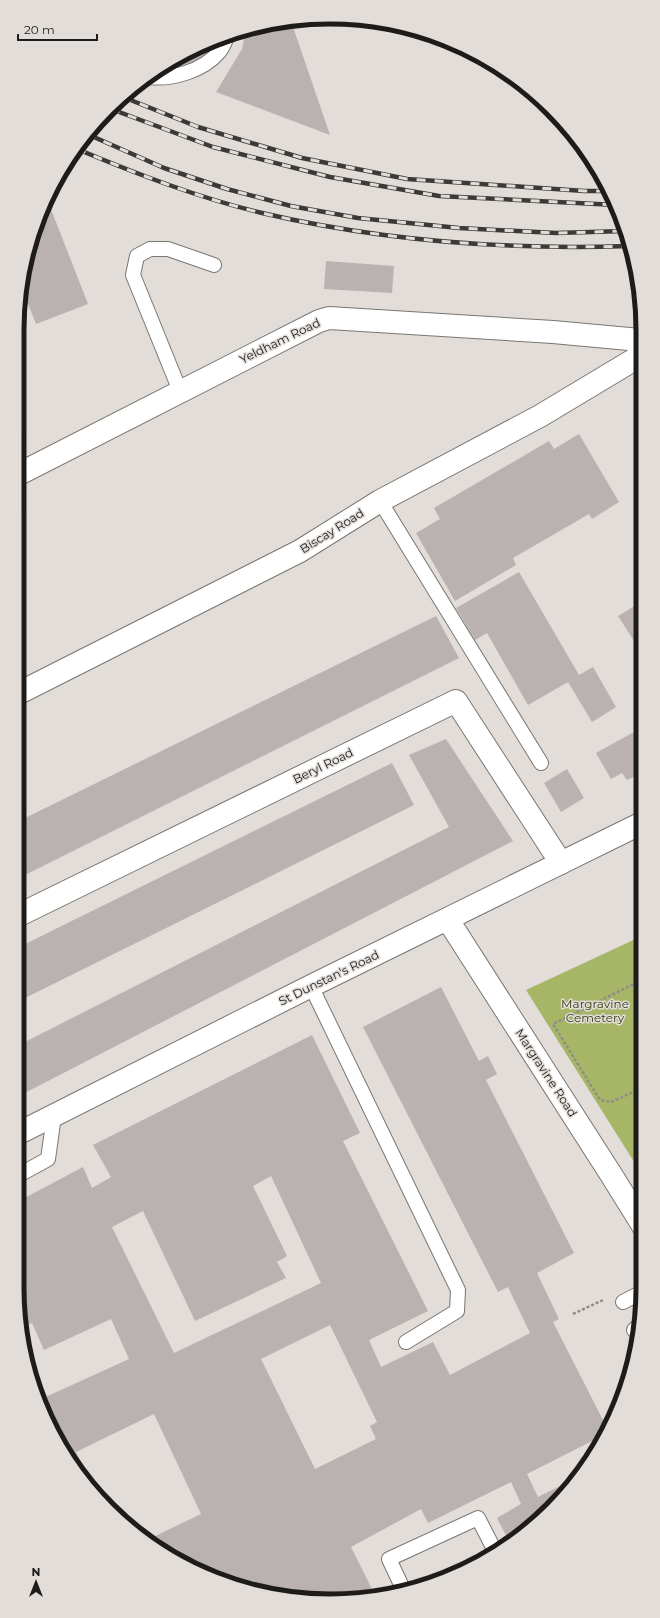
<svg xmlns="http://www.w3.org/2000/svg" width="660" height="1618" font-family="Montserrat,sans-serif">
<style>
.green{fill:#a6b666}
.building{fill:#b9b2b1;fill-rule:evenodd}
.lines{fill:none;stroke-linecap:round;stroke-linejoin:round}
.service-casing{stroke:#7a7671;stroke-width:16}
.minor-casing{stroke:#7a7671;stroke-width:24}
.path{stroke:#908c89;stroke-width:2.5;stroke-dasharray:3 2;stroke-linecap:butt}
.service{stroke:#fff;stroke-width:14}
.minor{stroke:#fff;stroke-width:22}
.rail-casing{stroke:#3c3a37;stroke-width:4.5}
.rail{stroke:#e2ddd8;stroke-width:3;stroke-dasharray:9;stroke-linecap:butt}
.labels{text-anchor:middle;stroke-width:3;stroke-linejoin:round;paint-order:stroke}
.street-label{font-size:12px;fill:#1e1c1a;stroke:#e2ddd8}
.park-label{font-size:12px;fill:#353c15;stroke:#e2ddd8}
.rim{fill:none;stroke:#1e1c1a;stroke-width:5}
</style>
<rect width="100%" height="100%" fill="#e2ddd8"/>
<!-- green -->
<polygon class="green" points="642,936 643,1176 526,990"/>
<!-- building -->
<g class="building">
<polygon points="291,21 330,135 216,92 242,49 246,29"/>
<polygon points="224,37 200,65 195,61 187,66 151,74 191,49"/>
<polygon points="47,199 88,304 36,324 23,291 34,230"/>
<polygon points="326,261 394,266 392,293 324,289"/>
<polygon points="579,434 619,502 592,519 589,514 513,558 516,565 455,601 416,533 440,519 434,508 549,441 554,449"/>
<polygon points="641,528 641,542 635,531"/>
<polygon points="519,572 579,675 593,667 616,707 592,722 568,682 528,705 487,633 475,640 456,608"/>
<polygon points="641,602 641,652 618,616"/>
<polygon points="436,616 459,658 17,879 17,822"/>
<polygon points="634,732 642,746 642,764 638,766 642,773 627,780 622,773 611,779 596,753"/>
<polygon points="446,739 513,841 17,1097 17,1046 449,827 409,755"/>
<polygon points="392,763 414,805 17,1002 17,948"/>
<polygon points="567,769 584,798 561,812 544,783"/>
<path d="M441 987 479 1061 488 1056 497 1074 486 1080 574 1253 537 1273 559 1319 553 1322 606 1426 600 1437 527 1474 538 1497 580 1476 510 1543 497 1518 521 1504 511 1482 428 1523 421 1509 351 1547 375 1595 289 1598 230 1584 174 1559 149 1539 201 1514 154 1414 76 1452 94 1489 92 1490 59 1444 39 1400 129 1359 111 1319 44 1350 32 1323 23 1327 17 1288V1202L83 1167 92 1188 111 1177 93 1145 312 1035 360 1133 343 1141 428 1311 369 1340 381 1367 433 1342 450 1375 530 1333 508 1287 498 1292 363 1027ZM271 1176 321 1283 174 1353 112 1227 143 1211 195 1321 286 1278 277 1262 287 1256 253 1186ZM330 1325 377 1422 370 1426 376 1439 315 1469 261 1359Z"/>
</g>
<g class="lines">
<defs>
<g id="service">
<path d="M147 77C172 80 203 71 219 52 223 48 225 41 228 35"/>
<polyline points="180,391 133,275 137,256 150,249 168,249 214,265"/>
<polyline points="380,501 541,763"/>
<polyline points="311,986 458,1290 457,1311 406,1342"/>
<polyline points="17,1176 48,1159 54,1116"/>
<polyline points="623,1302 642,1292"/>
<polyline points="634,1330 636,1328"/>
<polyline points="404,1591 389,1559 478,1518 496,1553"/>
</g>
<g id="minor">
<polyline points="17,475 319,321 329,318 553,332 640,340"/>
<polyline points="17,694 300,551 380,501 540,416 640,356"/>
<polyline points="17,916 456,701 561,863"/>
<polyline points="448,920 612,1176 643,1226"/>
<polyline points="17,1134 311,986 642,823"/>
</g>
</defs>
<!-- service casing -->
<use href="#service" class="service-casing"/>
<!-- minor casing -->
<use href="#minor" class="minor-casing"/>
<!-- path -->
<g class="path">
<polyline points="642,980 553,1024 600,1100 611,1102 642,1088"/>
<polyline points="634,1165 643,1161"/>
<polyline points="573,1314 603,1300"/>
</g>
<!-- service -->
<use href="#service" class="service"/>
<!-- minor -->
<use href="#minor" class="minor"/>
<defs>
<g id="rail">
<polyline points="123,97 198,127 302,158 407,179 584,191 607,191"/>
<polyline points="111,109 213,147 330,177 439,196 616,205"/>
<polyline points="87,134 164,168 227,189 291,206 358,218 459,228 556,233 625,231"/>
<path d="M77 149C137 174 199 198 262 213 382 241 506 250 629 246"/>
</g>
</defs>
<!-- rail casing -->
<use href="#rail" class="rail-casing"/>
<!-- rail -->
<use href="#rail" class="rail"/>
</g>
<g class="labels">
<!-- street labels -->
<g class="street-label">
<text transform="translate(280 341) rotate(-26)" y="4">Yeldham Road</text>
<text transform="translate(332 531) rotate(-32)" y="4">Biscay Road</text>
<text transform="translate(323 766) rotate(-26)" y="4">Beryl Road</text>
<text transform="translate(329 978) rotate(-26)" y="4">St Dunstan's Road</text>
<text transform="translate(546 1073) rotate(57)" y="4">Margravine Road</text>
</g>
<!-- park labels -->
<g class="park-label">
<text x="595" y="1008">Margravine<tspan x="595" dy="14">Cemetery</tspan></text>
</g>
</g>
<!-- crop -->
<path d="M0 0H660V1618H0ZM330 24H330A306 306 0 0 1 636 330V1288A306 306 0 0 1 330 1594H330A306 306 0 0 1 24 1288V330A306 306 0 0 1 330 24Z" fill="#e2ddd8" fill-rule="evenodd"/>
<path class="rim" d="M330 24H330A306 306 0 0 1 636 330V1288A306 306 0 0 1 330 1594H330A306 306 0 0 1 24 1288V330A306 306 0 0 1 330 24Z"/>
<!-- north arrow -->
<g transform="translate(36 1582)" stroke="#e2ddd8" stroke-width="3" paint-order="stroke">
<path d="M0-3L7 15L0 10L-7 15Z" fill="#1e1c1a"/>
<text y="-6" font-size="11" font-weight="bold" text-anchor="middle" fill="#1e1c1a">N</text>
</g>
<!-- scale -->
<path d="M18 34v6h79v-6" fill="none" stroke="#1e1c1a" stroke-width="2"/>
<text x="24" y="34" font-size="12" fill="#1e1c1a" stroke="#e2ddd8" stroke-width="3" paint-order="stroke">20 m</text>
</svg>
